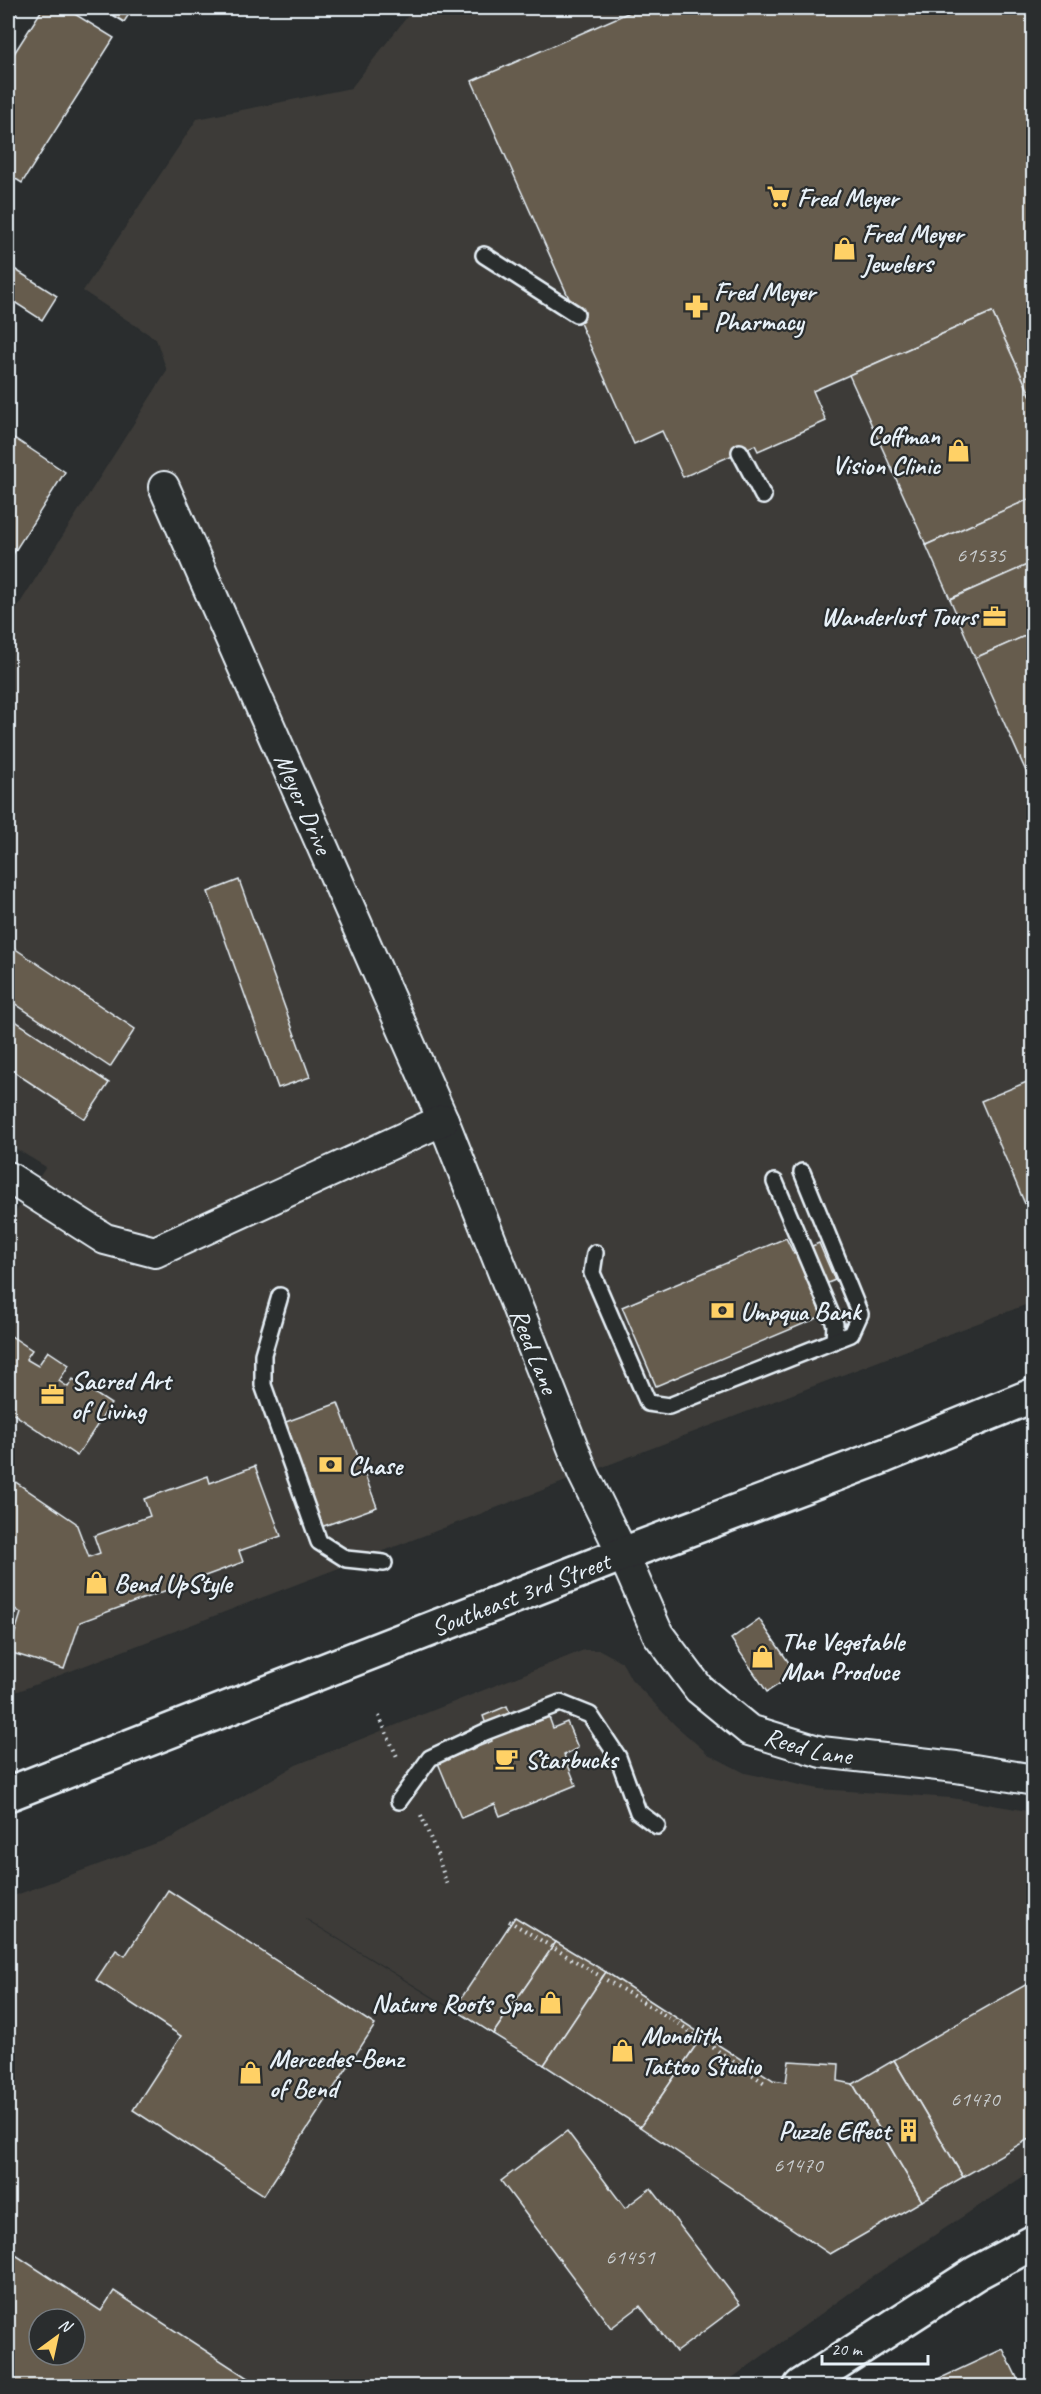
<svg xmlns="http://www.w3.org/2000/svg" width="1041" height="2394" font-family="Caveat,sans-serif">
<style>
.built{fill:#3c3b38;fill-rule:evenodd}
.building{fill:#665c4e;stroke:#e8f1f8;stroke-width:1.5;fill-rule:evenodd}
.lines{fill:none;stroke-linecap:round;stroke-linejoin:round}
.lane-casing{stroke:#e8f1f8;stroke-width:20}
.street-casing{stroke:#e8f1f8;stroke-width:34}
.secondary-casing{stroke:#e8f1f8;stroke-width:38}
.primary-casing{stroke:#e8f1f8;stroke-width:38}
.path{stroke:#e8f1f8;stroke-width:4;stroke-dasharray:1.5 4.5;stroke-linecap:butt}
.lane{stroke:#2a2d2e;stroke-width:15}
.street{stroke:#2a2d2e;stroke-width:30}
.secondary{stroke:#2a2d2e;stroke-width:33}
.primary{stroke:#2a2d2e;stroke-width:33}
.labels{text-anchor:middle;stroke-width:4.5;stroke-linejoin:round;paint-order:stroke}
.number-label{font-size:22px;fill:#c8ccce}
.poi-label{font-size:26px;font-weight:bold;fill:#e8f1f8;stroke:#2a2d2e;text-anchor:start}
.street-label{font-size:26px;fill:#e8f1f8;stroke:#2a2d2e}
</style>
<rect width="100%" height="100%" fill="#2a2d2e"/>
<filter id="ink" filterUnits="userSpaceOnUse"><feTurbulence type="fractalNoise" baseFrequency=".0167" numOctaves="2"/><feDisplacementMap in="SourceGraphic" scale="12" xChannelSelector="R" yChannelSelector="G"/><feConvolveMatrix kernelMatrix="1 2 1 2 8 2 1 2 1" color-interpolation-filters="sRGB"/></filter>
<g filter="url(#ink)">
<!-- built -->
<g class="built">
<polygon points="414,8 1033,8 1033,1302 8,1695 8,1223 46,1167 8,1144 8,622 167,371 156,339 83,291 197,119 351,88"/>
<path d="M584 1650H600L622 1662 631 1679 675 1725 708 1754 745 1773 819 1789 952 1798 1033 1812V2170L876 2274 721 2386H8V1898L173 1837 296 1765ZM305 1918 544 2065 601 2102 305 1919ZM39 2319H75V2355H39Z"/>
</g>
<!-- building -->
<g class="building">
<polygon points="8,8 19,8 8,25"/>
<polygon points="43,8 65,8 114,38 22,183 8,174 8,63"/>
<polygon points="101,8 133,8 124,22"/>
<polygon points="639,8 1034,8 1034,403 992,312 813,391 826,421 758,451 755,445 683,477 662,431 634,444 472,81"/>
<polygon points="8,265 57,296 42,320 8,298"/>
<polygon points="992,312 1034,403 1034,497 926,545 849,375"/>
<polygon points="8,434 65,472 8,562"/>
<polygon points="1034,497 1034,562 950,599 926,545"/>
<polygon points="1034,562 1034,632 975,658 950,599"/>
<polygon points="1034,632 1034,775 1029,778 975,658"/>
<polygon points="239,880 310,1077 278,1088 208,892"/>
<polygon points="8,944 135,1029 110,1067 8,999"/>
<polygon points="8,1016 109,1083 85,1119 8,1068"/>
<polygon points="1034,1079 1034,1216 1031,1218 981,1101"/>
<polygon points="786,1238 794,1254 819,1243 835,1280 811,1290 822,1316 656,1386 622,1307"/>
<polygon points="8,1334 32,1350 26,1359 38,1366 48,1351 69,1365 59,1381 68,1387 73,1379 111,1404 77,1456 8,1410"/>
<polygon points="338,1403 377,1507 321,1527 283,1423"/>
<polygon points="255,1466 281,1536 239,1551 243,1562 80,1622 64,1669 9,1652 21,1613 8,1604 8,1477 76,1523 89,1557 100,1553 94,1536 150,1516 144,1499 208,1476 210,1483"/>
<polygon points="759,1619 796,1673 767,1692 731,1639"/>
<polygon points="507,1706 517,1730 549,1717 553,1728 567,1722 578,1748 564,1755 576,1785 500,1816 495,1804 461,1818 438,1763 492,1741 483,1716"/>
<polygon points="168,1890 375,2025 264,2195 133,2110 181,2036 96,1980 116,1950 125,1956"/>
<polygon points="515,1917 556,1942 493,2034 454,2009"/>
<polygon points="556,1942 606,1972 544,2065 493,2034"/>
<polygon points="606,1972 703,2035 640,2127 544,2065"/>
<polygon points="1034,1980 1034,2136 963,2177 894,2060"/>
<polygon points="703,2035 773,2080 786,2082 789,2061 839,2064 838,2081 853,2084 922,2201 830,2254 640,2127"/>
<polygon points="894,2060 963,2177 922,2201 853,2084"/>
<polygon points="567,2131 625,2208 651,2188 740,2304 676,2352 640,2306 611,2328 501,2181"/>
<path d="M8 2250 101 2311 114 2291 260 2386H8ZM39 2319H75V2355H39Z"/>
<polygon points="1003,2349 1021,2386 932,2386 930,2383"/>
</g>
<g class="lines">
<defs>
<g id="lane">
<polyline points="484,255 576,314"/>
<polyline points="740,452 763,496"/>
<polyline points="775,1182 835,1324 834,1341"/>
<polyline points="595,1253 592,1273 648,1403 669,1406 851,1334 860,1314 802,1172"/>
<polyline points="280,1296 263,1354 263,1385 319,1542 346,1559 384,1563"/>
<polyline points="399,1801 430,1758 485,1732 560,1703 590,1715 618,1757 638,1812 657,1826"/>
</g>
<g id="street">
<path id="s1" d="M164 487 443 1120 583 1473 623 1554 658 1634 699 1689 749 1730 821 1752 956 1767 1034 1780"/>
<polyline points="8,1177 105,1239 155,1252 443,1120"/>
</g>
<polyline id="secondary" points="801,2386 976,2273 1034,2242"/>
<g id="primary">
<path id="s2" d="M8 1794 623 1554 884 1456 1034 1395"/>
</g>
</defs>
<!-- lane casing -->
<use href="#lane" class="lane-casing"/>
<!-- street casing -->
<use href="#street" class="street-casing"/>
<!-- secondary casing -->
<use href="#secondary" class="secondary-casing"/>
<!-- primary casing -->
<use href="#primary" class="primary-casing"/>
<!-- path -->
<g class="path">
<polyline points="379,1716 398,1759"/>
<polyline points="421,1815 437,1854 448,1888"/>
<polyline points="509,1921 676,2022 766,2084"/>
</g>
<!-- lane -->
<use href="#lane" class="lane"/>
<!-- street -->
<use href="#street" class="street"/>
<!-- secondary -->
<use href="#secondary" class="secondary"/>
<!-- primary -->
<use href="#primary" class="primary"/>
</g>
</g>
<!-- icons -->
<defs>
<symbol id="supermarket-bare" viewBox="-9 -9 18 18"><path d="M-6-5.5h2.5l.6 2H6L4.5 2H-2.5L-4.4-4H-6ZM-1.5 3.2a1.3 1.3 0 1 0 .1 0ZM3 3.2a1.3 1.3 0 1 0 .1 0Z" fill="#ffd166" stroke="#2a2d2e" stroke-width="2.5" paint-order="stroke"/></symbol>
<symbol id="shop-bare" viewBox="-9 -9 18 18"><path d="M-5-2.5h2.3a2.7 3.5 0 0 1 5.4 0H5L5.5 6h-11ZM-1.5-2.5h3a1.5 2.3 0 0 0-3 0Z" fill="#ffd166" stroke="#2a2d2e" stroke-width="2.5" paint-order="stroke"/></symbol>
<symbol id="pharmacy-bare" viewBox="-9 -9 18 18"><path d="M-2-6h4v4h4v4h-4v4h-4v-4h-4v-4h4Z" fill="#ffd166" stroke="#2a2d2e" stroke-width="2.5" paint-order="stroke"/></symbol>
<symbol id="office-bare" viewBox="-9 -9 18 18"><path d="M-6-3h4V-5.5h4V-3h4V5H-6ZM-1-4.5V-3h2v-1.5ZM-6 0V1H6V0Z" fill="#ffd166" stroke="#2a2d2e" stroke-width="2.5" paint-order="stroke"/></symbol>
<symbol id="bank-bare" viewBox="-9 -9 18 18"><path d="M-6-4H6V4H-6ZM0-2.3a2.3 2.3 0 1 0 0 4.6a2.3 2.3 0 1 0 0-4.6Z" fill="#ffd166" stroke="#2a2d2e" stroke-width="2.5" paint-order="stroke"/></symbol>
<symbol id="cafe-bare" viewBox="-9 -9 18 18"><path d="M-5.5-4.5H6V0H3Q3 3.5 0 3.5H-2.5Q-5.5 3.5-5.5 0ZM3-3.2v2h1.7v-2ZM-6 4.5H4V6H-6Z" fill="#ffd166" stroke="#2a2d2e" stroke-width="2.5" paint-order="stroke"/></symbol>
<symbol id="building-bare" viewBox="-9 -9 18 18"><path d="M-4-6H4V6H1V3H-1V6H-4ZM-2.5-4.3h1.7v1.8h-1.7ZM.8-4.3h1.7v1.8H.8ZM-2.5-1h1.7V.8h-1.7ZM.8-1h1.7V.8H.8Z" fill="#ffd166" stroke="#2a2d2e" stroke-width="2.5" paint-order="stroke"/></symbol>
</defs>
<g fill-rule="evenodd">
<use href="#supermarket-bare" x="762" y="180" width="33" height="33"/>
<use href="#shop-bare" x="828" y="232" width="33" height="33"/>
<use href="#pharmacy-bare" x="680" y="290" width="33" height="33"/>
<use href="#shop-bare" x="942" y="434" width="33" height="33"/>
<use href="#office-bare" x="978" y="600" width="33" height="33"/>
<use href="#bank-bare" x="706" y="1294" width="33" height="33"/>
<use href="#office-bare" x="36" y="1378" width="33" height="33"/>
<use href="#bank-bare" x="314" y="1448" width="33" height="33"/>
<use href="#shop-bare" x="80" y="1566" width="33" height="33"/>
<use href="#shop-bare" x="746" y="1640" width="33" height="33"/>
<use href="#cafe-bare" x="490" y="1742" width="33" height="33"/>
<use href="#shop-bare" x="534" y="1986" width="33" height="33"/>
<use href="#shop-bare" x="606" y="2034" width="33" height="33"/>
<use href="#shop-bare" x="234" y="2056" width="33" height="33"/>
<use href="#building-bare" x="892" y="2114" width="33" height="33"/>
</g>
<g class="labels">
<!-- number labels -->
<g class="number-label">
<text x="981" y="562">61535</text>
<text x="975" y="2106">61470</text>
<text x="798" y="2172">61470</text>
<text x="630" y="2264">61451</text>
</g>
<!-- poi labels -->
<g class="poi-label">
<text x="797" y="206">Fred Meyer</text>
<text x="862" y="242">Fred Meyer<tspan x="862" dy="30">Jewelers</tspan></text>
<text x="714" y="300">Fred Meyer<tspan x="714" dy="30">Pharmacy</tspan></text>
<text x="940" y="444" text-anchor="end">Coffman<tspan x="940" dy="30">Vision Clinic</tspan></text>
<text x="977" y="625" text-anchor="end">Wanderlust Tours</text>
<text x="740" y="1320">Umpqua Bank</text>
<text x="71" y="1389">Sacred Art<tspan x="71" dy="30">of Living</tspan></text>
<text x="348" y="1474">Chase</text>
<text x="114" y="1592">Bend UpStyle</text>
<text x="781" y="1650">The Vegetable<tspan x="781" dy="30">Man Produce</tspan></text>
<text x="525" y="1768">Starbucks</text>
<text x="532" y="2012" text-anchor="end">Nature Roots Spa</text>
<text x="641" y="2044">Monolith<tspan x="641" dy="30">Tattoo Studio</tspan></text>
<text x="269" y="2067">Mercedes-Benz<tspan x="269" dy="30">of Bend</tspan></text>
<text x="890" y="2139" text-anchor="end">Puzzle Effect</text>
</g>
<!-- street labels -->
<g class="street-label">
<text dy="9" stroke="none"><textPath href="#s1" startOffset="346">Meyer Drive</textPath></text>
<text dy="9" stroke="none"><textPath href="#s1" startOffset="940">Reed Lane</textPath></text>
<text dy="9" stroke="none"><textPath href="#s2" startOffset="550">Southeast 3rd Street</textPath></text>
<text dy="9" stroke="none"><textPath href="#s1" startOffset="1444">Reed Lane</textPath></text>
</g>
</g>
<!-- margin -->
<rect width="1041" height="2394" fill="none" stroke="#2a2d2e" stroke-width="30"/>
<rect x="15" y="15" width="1011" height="2364" fill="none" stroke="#e8f1f8" stroke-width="2" filter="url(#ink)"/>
<!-- north arrow -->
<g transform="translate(57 2337) rotate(33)"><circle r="28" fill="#2a2d2e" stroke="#767b7f" stroke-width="1.5"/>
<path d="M0-4.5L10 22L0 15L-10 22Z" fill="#ffd166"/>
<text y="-9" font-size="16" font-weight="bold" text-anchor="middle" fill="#e8f1f8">N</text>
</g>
<!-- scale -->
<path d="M822 2355v9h106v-9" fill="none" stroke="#e8f1f8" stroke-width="3"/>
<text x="831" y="2355" font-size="18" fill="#e8f1f8" stroke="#2a2d2e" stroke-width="4.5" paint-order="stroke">20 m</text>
</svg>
